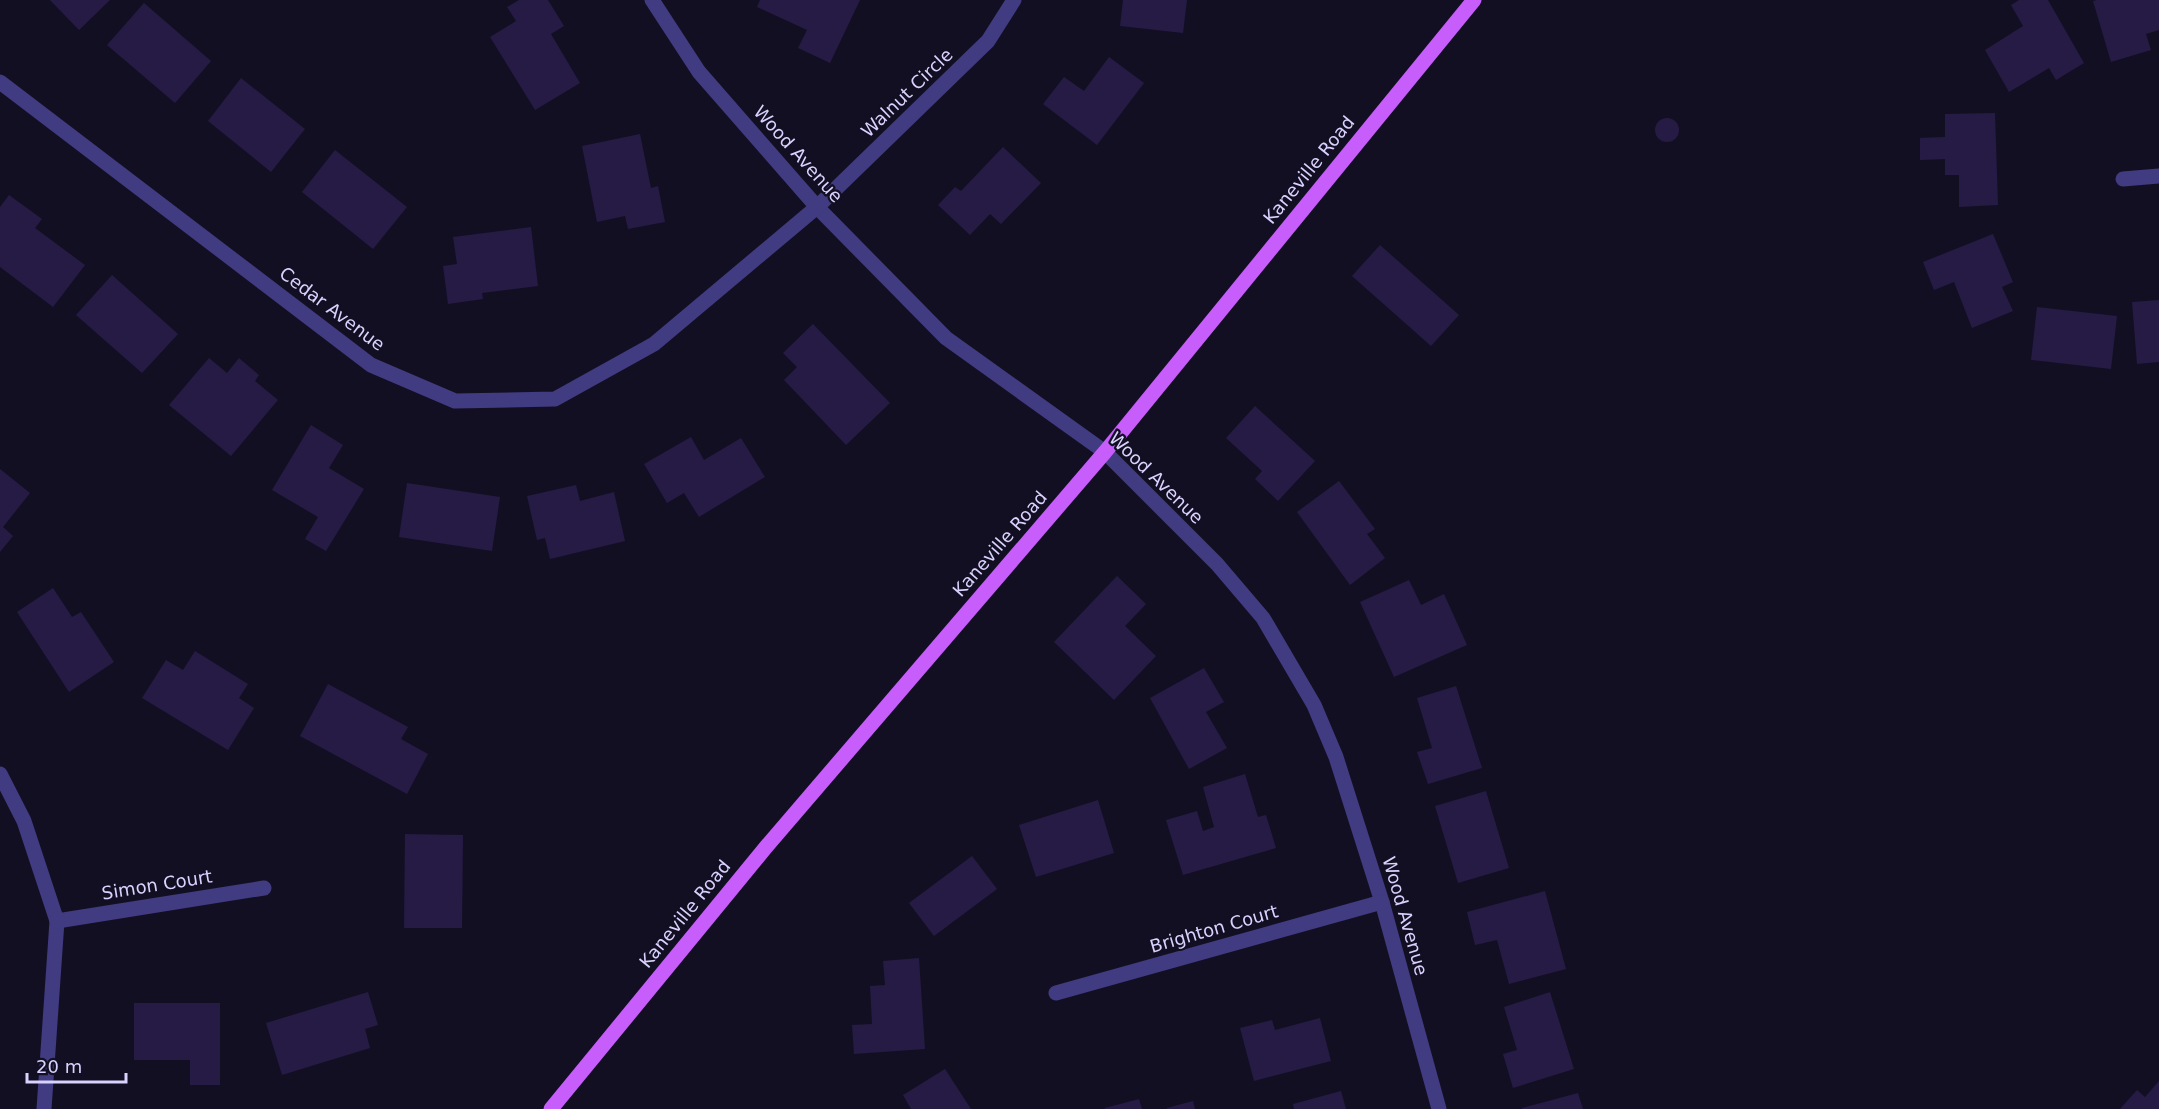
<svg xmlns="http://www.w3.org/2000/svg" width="2159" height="1109" font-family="'DejaVu Sans',sans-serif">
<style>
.building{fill:#261b44}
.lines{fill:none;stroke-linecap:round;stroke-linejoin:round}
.minor{stroke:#413b81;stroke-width:15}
.major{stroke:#c75dfa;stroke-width:15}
.labels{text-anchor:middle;stroke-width:4.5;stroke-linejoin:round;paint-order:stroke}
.street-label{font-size:18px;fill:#dad2fe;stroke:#130f23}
</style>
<rect width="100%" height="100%" fill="#130f23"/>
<!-- building -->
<g class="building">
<polygon points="50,0 110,0 79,30"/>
<polygon points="519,0 548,0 564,26 551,34 580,83 535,110 490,37 516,21 507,7"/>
<polygon points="760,0 860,0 830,63 798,48 807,30 757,7"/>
<polygon points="1123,0 1187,0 1183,33 1120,26"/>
<polygon points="2019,0 2048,0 2084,63 2056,80 2049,68 2009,92 1985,50 2023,26 2011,5"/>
<polygon points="2097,0 2159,0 2159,30 2146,34 2151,50 2111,62 2093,1"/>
<polygon points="144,3 211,61 175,103 107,45"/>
<polygon points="1109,57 1144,83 1097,145 1043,104 1064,77 1084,91"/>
<polygon points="241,78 305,129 271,172 208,121"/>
<polygon points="1995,113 1998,205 1959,207 1959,175 1945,175 1945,159 1920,160 1920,138 1945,137 1945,114"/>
<circle cx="1667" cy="130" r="12"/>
<polygon points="640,134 651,188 658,186 665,222 628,229 625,216 597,222 582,146"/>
<polygon points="1003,147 1041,183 1001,224 990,214 970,235 938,205 955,187 961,191"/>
<polygon points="335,150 407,207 373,249 302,192"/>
<polygon points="9,195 42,219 35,228 85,265 53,307 0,267 0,207"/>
<polygon points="531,227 538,286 482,293 483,299 448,304 443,266 457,264 453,237"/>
<polygon points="1993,234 2013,282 2002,287 2013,311 1972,328 1954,282 1934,290 1923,262"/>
<polygon points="1380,245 1459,315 1431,346 1352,276"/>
<polygon points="112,275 178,334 142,373 76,315"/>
<polygon points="2159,300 2159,362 2137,364 2132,302"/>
<polygon points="2037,307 2117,316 2111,369 2031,360"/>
<polygon points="813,324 890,403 846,445 784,380 797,367 783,353"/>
<polygon points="209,358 227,373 239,358 259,375 255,381 278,400 231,456 169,405"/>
<polygon points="1255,406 1315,461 1278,501 1255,479 1262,471 1226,438"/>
<polygon points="311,425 343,445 329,468 364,489 326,551 305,539 318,517 272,490"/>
<polygon points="691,437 704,460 741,438 765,477 699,517 684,493 667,503 644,464"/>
<polygon points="0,469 30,493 3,527 13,536 0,552"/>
<polygon points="1339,481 1375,529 1367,534 1385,558 1350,585 1297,512"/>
<polygon points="407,483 500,497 492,551 399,537"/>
<polygon points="576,485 580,501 614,492 625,541 550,559 545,538 537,540 527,496"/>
<polygon points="1117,576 1146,604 1125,626 1156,656 1114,700 1054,642"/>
<polygon points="1409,580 1421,605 1444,594 1467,645 1394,677 1360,602"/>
<polygon points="53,588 72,617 81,612 114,662 69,692 17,612"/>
<polygon points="195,651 248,684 239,698 254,708 228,750 142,698 166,660 183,670"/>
<polygon points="1204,668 1224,702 1206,712 1227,748 1189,769 1150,698"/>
<polygon points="328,684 408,727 401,739 428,754 407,794 300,736"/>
<polygon points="1456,686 1482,768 1428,784 1417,752 1432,748 1417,698"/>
<polygon points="1245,774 1258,817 1266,815 1276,848 1183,875 1166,820 1197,811 1203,831 1214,827 1203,787"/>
<polygon points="1486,791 1509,868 1458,883 1435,806"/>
<polygon points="1098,800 1114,853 1036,877 1019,825"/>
<polygon points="405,834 463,835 462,928 404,928"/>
<polygon points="972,856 997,889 934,936 909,903"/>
<polygon points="1545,891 1566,969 1509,984 1497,940 1475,945 1467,912"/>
<polygon points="919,958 925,1049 854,1054 852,1025 872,1024 870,986 885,985 883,961"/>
<polygon points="368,992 378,1025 365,1029 370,1048 282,1075 266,1023"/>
<polygon points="1550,992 1574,1069 1513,1088 1503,1054 1517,1050 1504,1007"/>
<polygon points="134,1003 220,1003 220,1085 190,1085 190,1060 134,1060"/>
<polygon points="1320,1018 1331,1061 1254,1081 1240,1028 1272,1020 1275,1030"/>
<polygon points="945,1069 971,1109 911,1109 903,1095"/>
<polygon points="2159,1081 2159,1109 2120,1109 2137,1090 2145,1097"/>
<polygon points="1341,1091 1346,1109 1294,1109 1293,1104"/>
<polygon points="1578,1093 1583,1109 1522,1109 1522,1108"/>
<polygon points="1139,1099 1142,1109 1105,1109 1105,1108"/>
<polygon points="1193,1101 1195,1109 1167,1109 1167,1108"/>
</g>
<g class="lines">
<!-- minor -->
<g class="minor">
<polyline points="652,0 699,72 817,207 946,338 1105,452 1217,564 1263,618 1314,705 1336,757 1382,902 1439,1109"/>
<polyline points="0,82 371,365 455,401 555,399 654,344 817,207 988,41 1014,0"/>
<polyline points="2123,179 2159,176"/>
<polyline points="0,774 24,821 57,921 44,1109"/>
<polyline points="57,921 264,888"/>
<polyline points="1056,993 1382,902"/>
</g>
<!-- major -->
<polyline class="major" points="551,1109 766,847 1105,452 1474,0"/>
</g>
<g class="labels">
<!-- street labels -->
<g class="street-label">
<text transform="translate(907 93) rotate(-44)" y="6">Walnut Circle</text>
<text transform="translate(798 154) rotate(48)" y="6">Wood Avenue</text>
<text transform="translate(1309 170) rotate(-51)" y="6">Kaneville Road</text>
<text transform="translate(332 309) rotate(37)" y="6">Cedar Avenue</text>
<text transform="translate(1156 478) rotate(44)" y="6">Wood Avenue</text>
<text transform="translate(1000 544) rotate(-49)" y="6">Kaneville Road</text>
<text transform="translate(157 885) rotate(-9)" y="6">Simon Court</text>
<text transform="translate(685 914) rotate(-51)" y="6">Kaneville Road</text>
<text transform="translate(1405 916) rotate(74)" y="6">Wood Avenue</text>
<text transform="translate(1214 929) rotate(-16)" y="6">Brighton Court</text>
</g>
</g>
<!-- scale -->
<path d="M27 1073v9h99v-9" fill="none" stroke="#dad2fe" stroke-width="3"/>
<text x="36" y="1073" font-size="18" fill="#dad2fe" stroke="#130f23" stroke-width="4.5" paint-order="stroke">20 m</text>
</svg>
